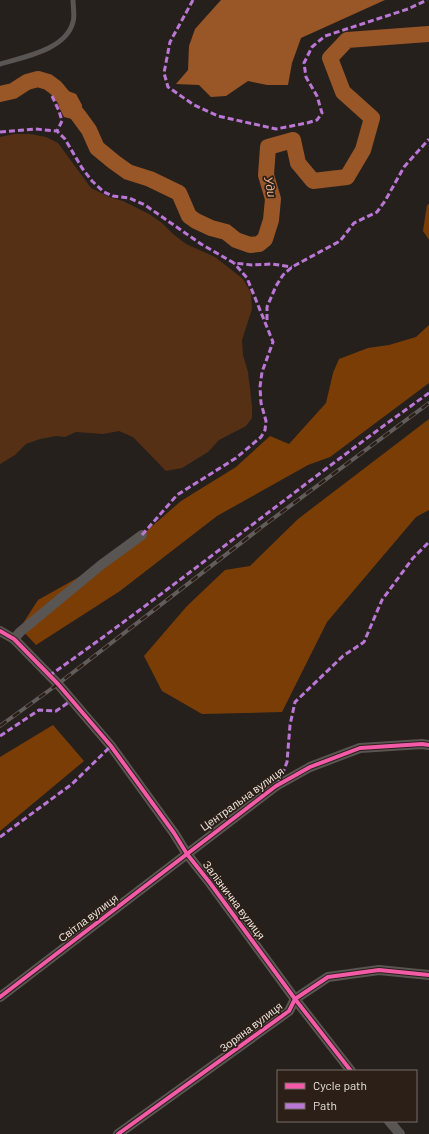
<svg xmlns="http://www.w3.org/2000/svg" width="429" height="1134" font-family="Barlow,sans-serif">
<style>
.green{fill:#563015}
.forest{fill:#7b3d06}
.water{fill:#995627}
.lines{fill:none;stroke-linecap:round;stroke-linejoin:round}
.river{stroke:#995627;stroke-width:16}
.service{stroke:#585553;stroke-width:5}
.minor{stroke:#585553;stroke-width:10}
.rail-casing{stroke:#625d5b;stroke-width:4}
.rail{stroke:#2b1f17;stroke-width:2.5;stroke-dasharray:8;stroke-linecap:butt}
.quiet{stroke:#ba77d6;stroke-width:3;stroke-dasharray:6 3;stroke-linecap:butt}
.cycleway-casing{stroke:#2b1f17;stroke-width:6}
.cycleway{stroke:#f35aa7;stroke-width:4}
.labels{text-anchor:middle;stroke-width:3.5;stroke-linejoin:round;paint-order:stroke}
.street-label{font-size:11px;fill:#eae2dc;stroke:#2b1f17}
.water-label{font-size:12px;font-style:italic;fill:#f4b691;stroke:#2b1f17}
</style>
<rect width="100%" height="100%" fill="#26201c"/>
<!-- green -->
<polygon class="green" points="14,134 30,134 46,137 58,143 91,188 109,197 123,201 149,214 162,223 173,234 186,244 215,257 243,279 251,293 252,309 242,340 243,355 248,372 252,406 252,418 246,426 219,440 208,452 182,468 166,471 133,437 119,431 103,434 76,432 65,437 56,436 40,439 26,444 15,455 0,464 0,137"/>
<!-- forest -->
<g class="forest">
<polygon points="429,204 429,240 423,231 427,205"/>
<polygon points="429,325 429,383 330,457 308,465 217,516 120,591 36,645 20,628 38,600 79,577 135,538 142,535 181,501 236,467 270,436 289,444 326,403 333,373 339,359 368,348 389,345 416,337"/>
<polygon points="429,419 429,510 416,517 327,622 282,712 202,714 162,691 144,656 187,606 225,570 250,566 298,519"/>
<polygon points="53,725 84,761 0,831 0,757"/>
</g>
<!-- water -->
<g class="water">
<polygon points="221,0 385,0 301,38 292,63 288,85 267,85 248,81 226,96 211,97 199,85 176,84 188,70 189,46 195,29"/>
<polygon points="48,82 63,89 76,94 82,105 81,120 72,119 64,117 59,107 57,99"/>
</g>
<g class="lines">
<!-- river -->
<polyline class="river" points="0,94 13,91 27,82 38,79 48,82 56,88 78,115 89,130 97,148 114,162 128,172 150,179 179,193 189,216 196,221 211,228 226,232 236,240 250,245 259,244 265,239 271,220 273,199 266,175 268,147 293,140 298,163 313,181 347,177 363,150 372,118 343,92 330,58 347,40 429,34"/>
<!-- service -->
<path class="service" d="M0 64C23 57 66 50 73 22 75 16 73 7 73 0"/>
<!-- minor -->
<g class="minor">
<polyline points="0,631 14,639 58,684 111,746 174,833 187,854 210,883 295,999 351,1071"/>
<polyline points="14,639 20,632 101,565 142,535"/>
<polyline points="0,997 276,786 310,767 360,748 422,744 429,745"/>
<polyline points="389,1121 400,1134"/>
<polyline points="118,1134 289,1011 295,999 328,977 379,970 429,975"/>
</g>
<defs>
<polyline id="rail" points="0,726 58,684 263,526 429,403"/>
</defs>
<!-- rail casing -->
<use href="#rail" class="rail-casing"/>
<!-- rail -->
<use href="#rail" class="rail"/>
<!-- quiet -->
<g class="quiet">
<polyline points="193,0 170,42 164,73 168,87 194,105 218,116 276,129 307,123 317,120 322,113 317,96 306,77 304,63 312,47 325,36 408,9 427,0"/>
<polyline points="52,96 59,111 62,121 57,131"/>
<polyline points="0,132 35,129 57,131 65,139 82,168 92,181 104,192 113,196 129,198 145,205 201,244 234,263 252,265 272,264 292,267"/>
<polyline points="267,320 267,307 276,286 283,275 292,267 340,241 354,223 377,212 385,201 404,167 429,139"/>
<polyline points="142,535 177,495 236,458 261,437 265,430 266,421 261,403 260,387 262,372 273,342 247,278 234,263"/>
<path d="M49 676C178 585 300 485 429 393"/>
<polyline points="0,736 39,710 56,711 72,700"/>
<polyline points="279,783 287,762 290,725 295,702 343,656 364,642 382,600 413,558 429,542"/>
<polyline points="0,837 72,784 111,746"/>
</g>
<defs>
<g id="cycleway">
<polyline points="0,631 14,639 58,684 111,746 174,833 187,854 210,883 295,999 351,1071"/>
<polyline points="0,997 276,786 310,767 360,748 422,744 429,745"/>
<polyline points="118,1134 289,1011 295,999 328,977 379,970 429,975"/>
</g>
</defs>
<!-- cycleway casing -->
<use href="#cycleway" class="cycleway-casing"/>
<!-- cycleway -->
<use href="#cycleway" class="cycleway"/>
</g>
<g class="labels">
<!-- street labels -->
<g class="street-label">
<text transform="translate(242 799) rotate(-36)" y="4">Центральна вулиця</text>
<text transform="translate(234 900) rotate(53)" y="4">Залізнична вулиця</text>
<text transform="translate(88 918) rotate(-37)" y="4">Світла вулиця</text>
<text transform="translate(251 1027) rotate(-37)" y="4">Зоряна вулиця</text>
</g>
<!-- water labels -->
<g class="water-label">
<text transform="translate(270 187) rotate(79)" y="4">Уди</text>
</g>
</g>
<!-- legend -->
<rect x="277" y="1070" width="140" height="52" fill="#2b1f17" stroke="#776d66"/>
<rect x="285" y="1083" width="20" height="6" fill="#f35aa7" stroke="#776d66"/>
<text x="313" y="1090" font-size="12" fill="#eae2dc">Cycle path</text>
<rect x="285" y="1103" width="20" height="6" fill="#ba77d6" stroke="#776d66"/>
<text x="313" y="1110" font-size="12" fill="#eae2dc">Path</text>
</svg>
